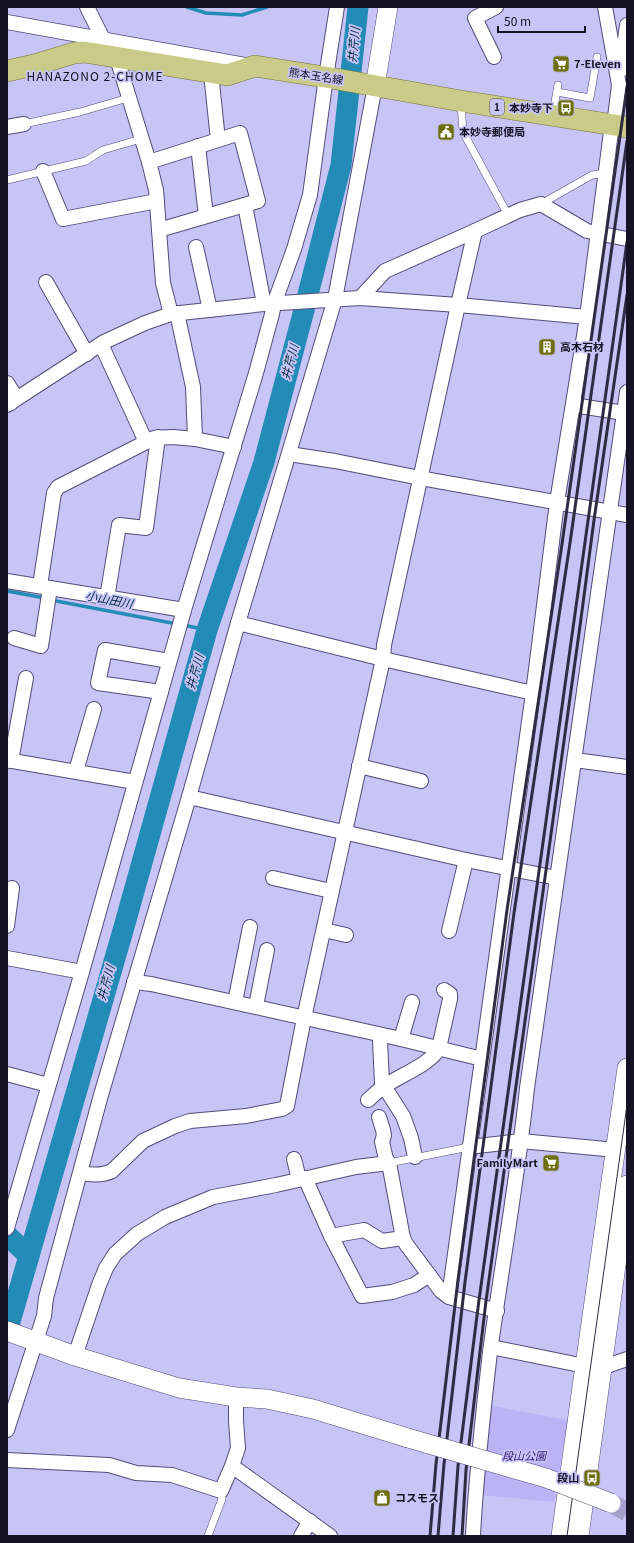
<svg xmlns="http://www.w3.org/2000/svg" width="634" height="1543" font-family="Georgia,'Noto Sans JP',serif">
<style>
.green{fill:#bbb3f6}
.lines{fill:none;stroke-linecap:round;stroke-linejoin:round}
.stream{stroke:#238cb6;stroke-width:3.5}
.river{stroke:#238cb6;stroke-width:21}
.secondary-tunnel{stroke:#a5a0cc;stroke-width:19;stroke-dasharray:19 10;stroke-linecap:butt}
.lane-casing{stroke:#534c78;stroke-width:8}
.street-casing{stroke:#534c78;stroke-width:16}
.secondary-casing{stroke:#534c78;stroke-width:20}
.primary-casing{stroke:#747433;stroke-width:22}
.lane{stroke:#fff;stroke-width:7}
.street{stroke:#fff;stroke-width:14}
.secondary{stroke:#fff;stroke-width:19}
.primary{stroke:#cacb89;stroke-width:21}
.tram{stroke:#2f2b42;stroke-width:1}
.rail{stroke:#2f2b42;stroke-width:3}
.secondary-bridge-casing{stroke:#534c78;stroke-width:20;stroke-linecap:butt}
.secondary-bridge{stroke:#fff;stroke-width:19}
.labels{text-anchor:middle;stroke-width:3.5;stroke-linejoin:round;paint-order:stroke}
.shield{fill:#c9c4f6;stroke:#4b4763;stroke-width:1}
.shield-label{font-size:10px;font-weight:bold;fill:#151224}
.poi-label{font-size:11px;font-weight:bold;fill:#151224;stroke:#c9c4f6;text-anchor:start}
.street-label{font-size:11px;fill:#151224;stroke:#c9c4f6}
.park-label{font-size:11px;font-style:italic;fill:#361b73;stroke:#c9c4f6}
.water-label{font-size:12px;font-style:italic;fill:#023041;stroke:#c9c4f6}
.neighbourhood-label{font-size:12px;letter-spacing:1px;fill:#151224;stroke:#c9c4f6}
</style>
<rect width="100%" height="100%" fill="#c9c4f6"/>
<!-- green -->
<polygon class="green" points="492,1406 568,1420 554,1502 481,1495"/>
<g class="lines">
<!-- stream -->
<g class="stream">
<polyline points="187,7 206,13 242,15 267,7"/>
<polyline points="7,591 45,598"/>
<polyline points="51,600 177,624"/>
<polyline points="183,625 207,630"/>
</g>
<!-- river -->
<g class="river">
<polyline points="7,1235 29,1256"/>
<polyline points="7,1332 124,927 207,630 264,462 304,310 341,165 358,7"/>
</g>
<!-- secondary-tunnel -->
<polyline class="secondary-tunnel" points="611,1503 627,1512"/>
<defs>
<g id="lane">
<polyline points="557,92 590,98 597,57"/>
<polyline points="461,104 463,132 508,215"/>
<polyline points="553,113 558,85"/>
<polyline points="24,124 80,112 128,98"/>
<polyline points="7,180 86,161 103,150 141,139"/>
<polyline points="541,204 592,175 606,173"/>
<polyline points="389,1163 469,1147"/>
<polyline points="208,1536 222,1499 221,1491"/>
</g>
<g id="street">
<polyline points="87,7 103,39"/>
<polyline points="605,7 619,85 614,125"/>
<polyline points="7,22 251,66"/>
<polyline points="494,57 475,18 496,7"/>
<polyline points="119,58 119,65 149,162 156,190 163,283 171,314"/>
<polyline points="621,70 627,25"/>
<polyline points="211,73 218,140"/>
<polyline points="7,127 24,124"/>
<polyline points="198,146 206,216"/>
<polyline points="149,162 240,133 258,201 159,230"/>
<polyline points="43,171 63,219 157,201"/>
<polyline points="245,205 264,304"/>
<polyline points="196,247 210,310"/>
<polyline points="46,282 87,354"/>
<polyline points="360,298 385,271 475,231 520,210 541,204 587,231 627,239"/>
<polyline points="177,313 193,387 195,439"/>
<polyline points="101,344 146,442"/>
<polyline points="7,383 15,396 11,403"/>
<polyline points="7,405 104,342 145,323 171,314 264,304 360,298 458,305 587,317"/>
<polyline points="573,405 624,413"/>
<polyline points="289,454 335,461 420,478 627,515"/>
<polyline points="7,581 184,610"/>
<polyline points="40,586 54,493 58,487 154,438 173,437 195,439 234,447"/>
<polyline points="107,598 119,525 146,528 158,437"/>
<polyline points="238,623 383,659 533,693"/>
<polyline points="14,638 41,646 50,588"/>
<polyline points="161,692 98,683 105,650 169,661"/>
<polyline points="7,760 135,782"/>
<polyline points="575,760 627,767"/>
<polyline points="11,761 26,678"/>
<polyline points="359,766 421,781"/>
<polyline points="76,771 94,709"/>
<polyline points="189,797 466,860 557,878"/>
<polyline points="273,878 331,891"/>
<polyline points="7,926 12,888"/>
<polyline points="324,930 346,935"/>
<polyline points="449,931 466,860"/>
<polyline points="7,958 82,972"/>
<polyline points="134,982 151,984 401,1039 482,1059"/>
<polyline points="235,1002 250,927"/>
<polyline points="256,1006 267,950"/>
<polyline points="381,1035 380,1041 382,1083 403,1116 411,1138 415,1157"/>
<polyline points="401,1039 412,1002"/>
<polyline points="7,1074 48,1085"/>
<path d="M368 1100C373 1096 378 1090 385 1086 400 1075 430 1065 439 1048L450 999V994L444 990"/>
<polyline points="379,1117 383,1130 384,1135 382,1142 386,1159 389,1163 403,1238 406,1244 441,1291 449,1297 497,1311"/>
<polyline points="469,1147 521,1141 616,1150"/>
<polyline points="294,1159 299,1179"/>
<path d="M81 1173C91 1175 102 1176 112 1171L143 1141 175 1126 190 1121 246 1116 282 1109 287 1106 304 1018 383 659 384 645 458 305 475 231"/>
<polyline points="305,1178 331,1236 362,1296 392,1292 414,1285 429,1275"/>
<polyline points="7,1228 82,972 184,610 256,373 272,314 274,304 294,249 310,195 326,77 337,7"/>
<polyline points="331,1236 364,1230 382,1241 403,1238"/>
<polyline points="449,1297 533,693 557,502 587,317 612,124"/>
<polyline points="491,1347 585,1366 602,1367 610,1365 627,1359"/>
<polyline points="75,1356 99,1285 106,1268 115,1254 137,1234 165,1217 213,1197 276,1185 356,1167 389,1163"/>
<polyline points="7,1430 44,1316 46,1298 101,1095 189,797 238,623 335,299 375,86"/>
<polyline points="7,1460 109,1465 136,1473 172,1475 221,1491 232,1466 238,1448 236,1421 236,1397"/>
<polyline points="232,1466 330,1536"/>
<polyline points="301,1536 310,1521"/>
<path d="M473 1536C476 1475 483 1413 490 1352 502 1264 518 1176 527 1088L627 392"/>
</g>
<g id="secondary">
<polyline points="375,86 388,7"/>
<polyline points="7,1331 75,1356 179,1388 236,1397 267,1399 313,1409 408,1438"/>
<polyline points="561,1536 627,1068"/>
<polyline points="579,1536 627,1185"/>
</g>
<polyline id="primary" points="7,71 34,65 74,53 84,52 227,75 255,66 331,78 461,101 627,127"/>
</defs>
<!-- lane casing -->
<use href="#lane" class="lane-casing"/>
<!-- street casing -->
<use href="#street" class="street-casing"/>
<!-- secondary casing -->
<use href="#secondary" class="secondary-casing"/>
<!-- primary casing -->
<use href="#primary" class="primary-casing"/>
<!-- lane -->
<use href="#lane" class="lane"/>
<!-- street -->
<use href="#street" class="street"/>
<!-- secondary -->
<use href="#secondary" class="secondary"/>
<!-- primary -->
<use href="#primary" class="primary"/>
<!-- tram -->
<polyline class="tram" points="567,1536 627,1105"/>
<!-- rail -->
<g class="rail">
<polyline points="430,1536 436,1464 458,1280 507,910 562,544 627,87"/>
<polyline points="438,1536 444,1464 465,1282 514,913 570,543 627,141"/>
<polyline points="453,1536 458,1466 479,1300 627,242"/>
<polyline points="462,1536 466,1470 486,1301 580,626 594,520 627,295"/>
</g>
<defs>
<polyline id="secondary-bridge" points="408,1438 546,1478 611,1503"/>
</defs>
<!-- secondary-bridge casing -->
<use href="#secondary-bridge" class="secondary-bridge-casing"/>
<!-- secondary-bridge -->
<use href="#secondary-bridge" class="secondary-bridge"/>
</g>
<!-- icons -->
<defs>
<symbol id="supermarket-square" viewBox="-11 -11 22 22"><rect x="-9" y="-9" width="18" height="18" rx="4" fill="#6e6f11" stroke="#c9c4f6"/><path d="M-6-5.5h2.5l.6 2H6L4.5 2H-2.5L-4.4-4H-6ZM-1.5 3.2a1.3 1.3 0 1 0 .1 0ZM3 3.2a1.3 1.3 0 1 0 .1 0Z" fill="#fff"/></symbol>
<symbol id="bus-square" viewBox="-11 -11 22 22"><rect x="-9" y="-9" width="18" height="18" rx="4" fill="#6e6f11" stroke="#c9c4f6"/><path d="M-5-6H5V4H4V6H2V4H-2V6H-4V4H-5ZM-3.5-4V0h7V-4ZM-3.5 1.2v1.5H-2V1.2ZM2 1.2v1.5H3.5V1.2Z" fill="#fff"/></symbol>
<symbol id="civic-square" viewBox="-11 -11 22 22"><rect x="-9" y="-9" width="18" height="18" rx="4" fill="#6e6f11" stroke="#c9c4f6"/><path d="M-.6-6.5H3V-4.5H.6V-3L4-1V1h2V6H-6V1h2V-1L-.6-3ZM-1.2 2.5V6h2.4V2.5Z" fill="#fff"/></symbol>
<symbol id="building-square" viewBox="-11 -11 22 22"><rect x="-9" y="-9" width="18" height="18" rx="4" fill="#6e6f11" stroke="#c9c4f6"/><path d="M-4-6H4V6H1V3H-1V6H-4ZM-2.5-4.3h1.7v1.8h-1.7ZM.8-4.3h1.7v1.8H.8ZM-2.5-1h1.7V.8h-1.7ZM.8-1h1.7V.8H.8Z" fill="#fff"/></symbol>
<symbol id="shop-square" viewBox="-11 -11 22 22"><rect x="-9" y="-9" width="18" height="18" rx="4" fill="#6e6f11" stroke="#c9c4f6"/><path d="M-5-2.5h2.3a2.7 3.5 0 0 1 5.4 0H5L5.5 6h-11ZM-1.5-2.5h3a1.5 2.3 0 0 0-3 0Z" fill="#fff"/></symbol>
</defs>
<g fill-rule="evenodd">
<use href="#supermarket-square" x="551" y="54" width="20" height="20"/>
<use href="#bus-square" x="556" y="98" width="20" height="20"/>
<use href="#civic-square" x="436" y="122" width="20" height="20"/>
<use href="#building-square" x="537" y="337" width="20" height="20"/>
<use href="#supermarket-square" x="541" y="1153" width="20" height="20"/>
<use href="#bus-square" x="582" y="1468" width="20" height="20"/>
<use href="#shop-square" x="372" y="1488" width="20" height="20"/>
</g>
<g class="labels">
<!-- shield labels -->
<rect class="shield" x="490" y="99" width="14" height="16" rx="3"/>
<g class="shield-label">
<text x="497" y="111">1</text>
</g>
<!-- poi labels -->
<g class="poi-label">
<text x="574" y="68">7-Eleven</text>
<text x="553" y="112" text-anchor="end">本妙寺下</text>
<text x="459" y="136">本妙寺郵便局</text>
<text x="560" y="351">高木石材</text>
<text x="538" y="1167" text-anchor="end">FamilyMart</text>
<text x="579" y="1482" text-anchor="end">段山</text>
<text x="395" y="1502">コスモス</text>
</g>
<!-- street labels -->
<g class="street-label">
<text transform="translate(316 76) rotate(9)" y="4">熊本玉名線</text>
</g>
<!-- park labels -->
<g class="park-label">
<text x="524" y="1460">段山公園</text>
</g>
<!-- water labels -->
<g class="water-label">
<text transform="translate(354 45) rotate(-84)" y="4">井芹川</text>
<text transform="translate(290 362) rotate(-75)" y="4">井芹川</text>
<text transform="translate(109 600) rotate(11)" y="4">小山田川</text>
<text transform="translate(195 672) rotate(-74)" y="4">井芹川</text>
<text transform="translate(106 983) rotate(-74)" y="4">井芹川</text>
</g>
<!-- neighbourhood labels -->
<g class="neighbourhood-label">
<text x="95" y="81">HANAZONO 2-CHOME</text>
</g>
</g>
<!-- border -->
<rect width="634" height="1543" fill="none" stroke="#151224" stroke-width="16"/>
<!-- scale -->
<path d="M498 26v6h87v-6" fill="none" stroke="#151224" stroke-width="2"/>
<text x="504" y="26" font-size="12" fill="#151224" stroke="#c9c4f6" stroke-width="3" paint-order="stroke">50 m</text>
</svg>
